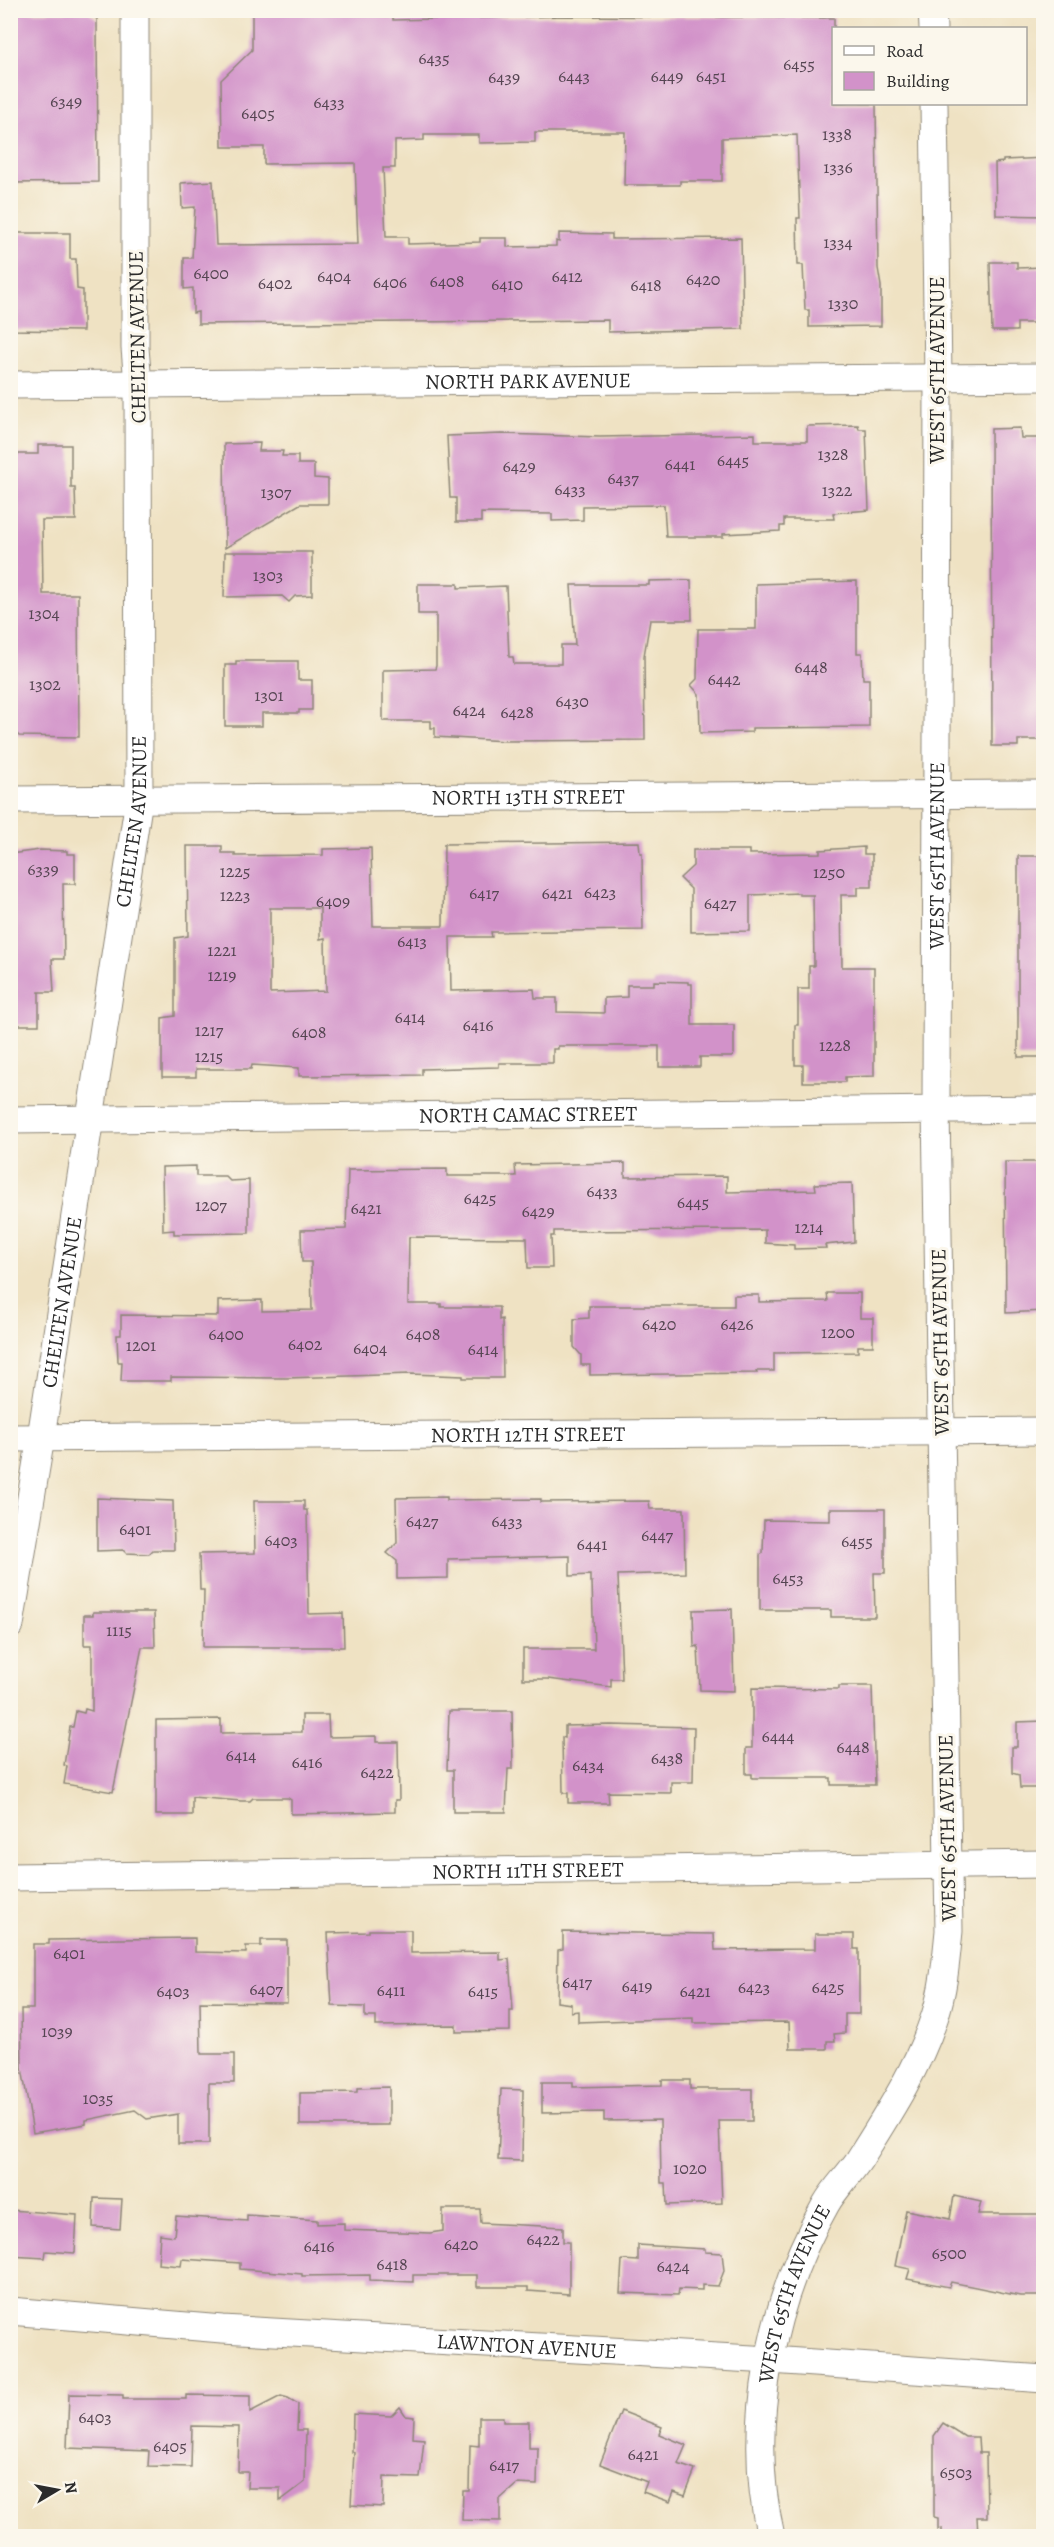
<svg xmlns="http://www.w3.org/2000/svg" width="1054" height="2547" font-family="Alegreya,serif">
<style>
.building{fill:#d292c9;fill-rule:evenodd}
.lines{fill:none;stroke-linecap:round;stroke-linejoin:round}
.street-casing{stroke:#8d8677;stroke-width:29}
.street{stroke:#fff;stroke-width:27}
.labels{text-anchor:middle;stroke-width:6;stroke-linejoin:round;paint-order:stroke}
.number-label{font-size:18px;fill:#554552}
.street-label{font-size:21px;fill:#2b2b2b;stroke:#fbf7ec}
</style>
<rect width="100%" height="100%" fill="#fbf7ec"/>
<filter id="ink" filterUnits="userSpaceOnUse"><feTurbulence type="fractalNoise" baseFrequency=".0167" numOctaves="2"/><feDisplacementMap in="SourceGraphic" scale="12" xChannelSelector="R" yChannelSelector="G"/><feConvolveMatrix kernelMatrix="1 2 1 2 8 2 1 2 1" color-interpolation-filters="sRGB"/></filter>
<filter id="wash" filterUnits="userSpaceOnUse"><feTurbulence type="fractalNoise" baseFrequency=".008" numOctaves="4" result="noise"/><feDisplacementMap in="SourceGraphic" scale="24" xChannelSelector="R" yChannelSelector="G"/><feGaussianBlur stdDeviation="1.35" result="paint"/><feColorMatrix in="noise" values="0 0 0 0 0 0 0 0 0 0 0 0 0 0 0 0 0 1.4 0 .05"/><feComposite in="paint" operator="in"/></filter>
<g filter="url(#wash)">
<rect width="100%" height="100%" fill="#efe2c3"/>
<g id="blocks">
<!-- building -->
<g class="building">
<polygon points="252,10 393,10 393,20 569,16 834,18 834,104 876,104 878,268 881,286 881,326 809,327 809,310 805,310 803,265 798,265 797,218 800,218 797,135 722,138 722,181 680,181 680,185 624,185 625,132 535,132 535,142 479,143 479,135 424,135 424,140 395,141 395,168 383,168 386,237 408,237 408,244 480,242 480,238 507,238 507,247 556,246 556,241 559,242 559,233 612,234 612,239 741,238 743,329 608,332 608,320 198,324 198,312 193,313 193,288 184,289 184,258 192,258 195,207 182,208 181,183 213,181 216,245 358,244 355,163 264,164 264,147 222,147 221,80 252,50"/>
<polygon points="10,12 89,12 97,19 98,182 10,183"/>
<polygon points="1044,158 1044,216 996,215 995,163 1003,162 1003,160"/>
<polygon points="10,233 70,233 70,259 76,259 77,289 83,290 83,331 10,330"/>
<polygon points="990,262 1017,262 1017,268 1044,267 1044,323 1017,323 1017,331 992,331"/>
<polygon points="858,425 859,429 866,429 869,510 833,513 834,519 784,519 784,526 780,526 780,531 723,534 723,537 666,537 664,505 583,506 583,520 552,521 552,514 481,513 481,522 456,522 456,498 450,498 447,436 502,434 600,437 755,434 755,441 807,441 807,426"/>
<polygon points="1020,428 1021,438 1044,438 1044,740 1018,740 1018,746 992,746 991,429"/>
<polygon points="260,443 259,451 283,451 282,456 298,456 298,464 314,464 314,478 328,479 328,504 300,504 225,548 224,444"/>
<polygon points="38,445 71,445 71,488 75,488 76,520 42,520 43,594 78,594 79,737 19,736 10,727 10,454 38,454"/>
<polygon points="225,552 312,552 312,595 295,596 289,602 282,596 224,597"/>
<polygon points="691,580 692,620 650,620 644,656 645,740 506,741 435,737 435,728 431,728 431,721 383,721 383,670 435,669 436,666 436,614 418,614 418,584 458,584 458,588 506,586 509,657 513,657 514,664 561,664 561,645 575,645 571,585 649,585 649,581"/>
<polygon points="857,581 857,653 862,653 863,679 869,679 869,727 752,728 752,732 700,733 699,694 691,685 697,679 698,629 756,629 756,584"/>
<polygon points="236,661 298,661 298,680 312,680 312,710 299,710 299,713 262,713 262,726 225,726 225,665 236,665"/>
<path d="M639 842 640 853H642L643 930 491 932 492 937H450L451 991 534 989 535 998H557V1012L604 1013V998L627 997V985H654V981L688 982V984H692V1025H734V1054L732 1057H700V1067H659V1046H558V1049H553V1063H499V1067L422 1069V1075L299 1076V1068L252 1065 251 1069H196V1077H162V1018L175 1016V938L188 936 187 846H222V853H235V856L323 855V849L371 848 373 926H443L444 844ZM270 908H320V939L325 938 326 991 270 993Z"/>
<polygon points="864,847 864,854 872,854 872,887 858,887 858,895 841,895 842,967 874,967 874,1076 845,1077 845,1082 803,1082 803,1065 795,1065 795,1025 798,1025 798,989 809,989 809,966 814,966 813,895 799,895 799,893 750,895 750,931 691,932 691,889 680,878 693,866 693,850 749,850 749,854 820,853 820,850"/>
<polygon points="40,850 67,851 67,854 75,854 75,884 63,884 64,959 52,959 54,992 39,992 39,1025 10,1025 10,854"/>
<rect x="1018" y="856" width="26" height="201"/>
<polygon points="1005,1162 1044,1162 1044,1311 1006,1313"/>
<polygon points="625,1163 625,1177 727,1176 727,1192 816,1190 815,1184 852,1183 854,1242 825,1245 826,1248 794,1249 794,1245 765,1243 765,1230 554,1231 554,1236 551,1236 552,1268 528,1268 527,1238 409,1237 408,1304 441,1304 441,1307 499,1307 499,1320 502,1319 503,1378 463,1378 463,1376 411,1374 286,1378 171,1377 171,1381 121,1381 122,1362 118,1362 117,1335 121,1335 121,1315 218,1316 218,1301 262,1300 262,1311 312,1310 311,1262 302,1262 301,1230 346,1229 348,1170 447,1169 447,1176 516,1176 515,1165"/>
<polygon points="196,1166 196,1176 225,1176 230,1181 249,1180 249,1233 174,1234 174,1230 163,1231 162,1167"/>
<polygon points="827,1293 860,1293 860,1318 873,1318 873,1346 858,1346 858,1352 774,1353 774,1371 756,1371 757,1373 590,1375 590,1365 581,1365 581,1355 574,1347 574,1319 589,1318 589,1306 734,1306 734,1295 759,1295 759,1302 828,1301"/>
<polygon points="447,1497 447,1500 541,1499 541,1502 649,1501 650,1509 684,1509 685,1573 618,1575 622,1679 611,1679 611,1687 548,1679 523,1679 523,1649 594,1649 592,1582 590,1582 590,1575 570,1576 570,1556 448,1559 448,1578 397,1579 397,1561 387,1553 397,1543 396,1498"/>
<polygon points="97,1498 173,1501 174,1550 153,1550 149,1554 126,1553 123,1550 97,1551"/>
<polygon points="254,1501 304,1501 304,1510 307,1510 309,1614 343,1613 344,1647 203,1647 204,1590 200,1590 199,1554 255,1553"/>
<polygon points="830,1509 885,1509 885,1573 874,1573 875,1617 831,1617 831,1610 760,1610 760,1555 763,1553 764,1520 830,1521"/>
<polygon points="732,1609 734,1691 700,1690 698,1646 694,1647 693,1610"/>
<polygon points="93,1612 154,1612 155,1647 142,1647 113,1792 64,1784 67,1766 64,1765 70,1727 73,1727 76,1711 84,1713 85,1709 92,1711 92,1645 84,1645 84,1615 93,1615"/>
<polygon points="839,1686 872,1686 875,1785 831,1785 831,1778 752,1778 752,1774 746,1774 746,1748 752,1748 752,1688 839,1689"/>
<polygon points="449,1711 512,1711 513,1769 508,1769 506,1812 453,1812 453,1770 447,1770"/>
<polygon points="302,1715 328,1715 329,1737 376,1736 376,1742 398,1742 399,1800 395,1800 395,1812 291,1814 291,1800 288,1798 253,1798 250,1801 241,1801 192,1797 192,1815 156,1815 156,1720 221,1719 221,1733 302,1732"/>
<polygon points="1044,1721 1044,1788 1020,1788 1019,1775 1012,1773 1012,1747 1017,1747 1017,1722"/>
<polygon points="611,1725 694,1727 693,1782 671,1782 671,1793 608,1792 609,1803 568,1803 568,1793 563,1793 562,1737 565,1738 565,1726"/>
<polygon points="369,1930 411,1930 411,1953 500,1952 500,1960 509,1959 513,2011 510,2011 510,2031 456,2032 456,2025 376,2026 376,2017 365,2017 365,2007 332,2006 328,1933 369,1932"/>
<polygon points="563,1932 714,1934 715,1950 815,1949 815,1934 854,1934 854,1949 859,1949 859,2014 845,2014 845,2033 834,2034 835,2041 827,2041 827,2049 790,2049 789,2022 693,2023 693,2018 578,2022 578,2011 571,2012 571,2004 557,2002 558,1950 563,1949"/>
<polygon points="195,1938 195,1952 246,1953 246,1946 261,1946 261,1940 287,1940 287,2003 200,2002 201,2054 234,2054 234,2083 209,2083 209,2144 178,2144 178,2114 147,2119 135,2110 86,2120 86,2124 33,2133 22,2068 21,2009 33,2009 33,1944 49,1944 49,1940"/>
<polygon points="662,2080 690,2080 690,2089 752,2089 752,2121 719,2121 722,2203 667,2205 666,2183 661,2183 660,2120 604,2121 604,2112 542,2113 542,2082 573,2082 573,2087 662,2085"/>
<polygon points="389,2087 389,2125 300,2125 300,2093 357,2092 357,2088"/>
<polygon points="501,2089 523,2090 522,2161 498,2160"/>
<polygon points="954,2196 981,2202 978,2214 1044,2214 1044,2296 1020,2296 951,2282 949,2287 907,2279 910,2269 895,2266 906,2210 950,2219"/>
<polygon points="94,2198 122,2199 120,2229 93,2227"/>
<polygon points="443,2209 480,2209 481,2223 563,2227 563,2242 569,2242 569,2294 528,2291 528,2287 477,2287 477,2275 413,2275 413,2282 370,2280 370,2275 302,2276 302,2274 240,2269 240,2263 182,2259 181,2266 158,2264 160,2234 174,2236 176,2216 247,2221 247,2215 317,2220 317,2224 344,2223 344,2230 430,2233 443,2231"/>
<polygon points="10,2210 77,2215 75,2253 46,2251 45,2258 10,2256"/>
<polygon points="638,2245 705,2249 705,2252 722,2253 724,2271 718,2286 702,2285 702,2290 679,2289 678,2295 620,2293 622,2260 638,2261"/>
<polygon points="69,2394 123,2395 123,2399 186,2399 186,2395 250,2396 250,2412 281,2396 288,2398 298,2404 297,2430 306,2430 305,2482 280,2501 280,2488 247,2488 248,2472 238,2472 239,2427 192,2426 191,2467 148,2466 149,2451 67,2448"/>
<polygon points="400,2407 406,2416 414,2417 413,2438 424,2439 420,2478 384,2477 383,2507 351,2505 354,2452 352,2452 353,2414 391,2416"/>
<polygon points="621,2411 662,2427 659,2434 686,2445 678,2464 695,2470 685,2496 674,2492 670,2502 643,2492 647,2482 600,2464"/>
<polygon points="479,2417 503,2417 503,2422 529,2422 529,2448 538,2448 537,2485 517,2484 500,2499 500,2521 462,2520 463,2491 469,2491 470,2445 479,2446"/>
<polygon points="943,2423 965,2437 978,2437 979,2453 986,2453 987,2517 977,2517 978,2534 941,2535 941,2528 938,2529 938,2518 934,2517 934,2436"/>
</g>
</g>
</g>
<g filter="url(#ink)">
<use href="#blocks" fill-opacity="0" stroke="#8d8677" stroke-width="1.5"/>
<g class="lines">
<defs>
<g id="street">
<polyline points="932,10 933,28"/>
<path id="s1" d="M10 385 1044 377"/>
<path id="s2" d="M10 800 1044 794"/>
<path id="s3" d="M10 1120 1044 1109"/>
<path id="s4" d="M10 1438 1044 1431"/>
<path id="s5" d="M10 1625 41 1437 139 799 138 384 135 348V10"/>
<path id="s6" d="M10 1877 1044 1864"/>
<path id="s7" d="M10 2311 222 2329 771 2360 1044 2379"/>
<path id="s8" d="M771 2536C745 2427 771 2300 826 2204 835 2188 849 2175 859 2160 888 2114 918 2068 935 2016 944 1988 946 1960 949 1931L936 1109 938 377 934 104"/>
</g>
</defs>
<!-- street casing -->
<use href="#street" class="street-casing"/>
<!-- street -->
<use href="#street" class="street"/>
</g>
</g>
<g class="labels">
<!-- number labels -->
<g class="number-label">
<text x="434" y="64">6435</text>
<text x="799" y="70">6455</text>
<text x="574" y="82">6443</text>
<text x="667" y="82">6449</text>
<text x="711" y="82">6451</text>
<text x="504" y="83">6439</text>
<text x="66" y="107">6349</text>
<text x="329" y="108">6433</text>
<text x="258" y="119">6405</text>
<text x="837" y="140">1338</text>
<text x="838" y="173">1336</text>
<text x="838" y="248">1334</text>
<text x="211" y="279">6400</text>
<text x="334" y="282">6404</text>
<text x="567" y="282">6412</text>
<text x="703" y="285">6420</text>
<text x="447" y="287">6408</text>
<text x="390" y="288">6406</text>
<text x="275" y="289">6402</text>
<text x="507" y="290">6410</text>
<text x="646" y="291">6418</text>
<text x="843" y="309">1330</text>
<text x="833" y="460">1328</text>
<text x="733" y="466">6445</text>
<text x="680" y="470">6441</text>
<text x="519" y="472">6429</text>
<text x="623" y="484">6437</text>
<text x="570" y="495">6433</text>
<text x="837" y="496">1322</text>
<text x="276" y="498">1307</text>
<text x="268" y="581">1303</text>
<text x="44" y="619">1304</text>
<text x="811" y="673">6448</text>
<text x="724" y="685">6442</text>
<text x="45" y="690">1302</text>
<text x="269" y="701">1301</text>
<text x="572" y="707">6430</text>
<text x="469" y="716">6424</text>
<text x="517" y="718">6428</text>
<text x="43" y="875">6339</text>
<text x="235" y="877">1225</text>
<text x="829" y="878">1250</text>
<text x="600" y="898">6423</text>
<text x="484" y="899">6417</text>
<text x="557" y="899">6421</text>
<text x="235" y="901">1223</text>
<text x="333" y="907">6409</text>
<text x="720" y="909">6427</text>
<text x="412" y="947">6413</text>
<text x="222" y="956">1221</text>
<text x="222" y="981">1219</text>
<text x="410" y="1023">6414</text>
<text x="478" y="1031">6416</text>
<text x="209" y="1036">1217</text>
<text x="309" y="1038">6408</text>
<text x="835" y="1051">1228</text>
<text x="209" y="1062">1215</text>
<text x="602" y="1197">6433</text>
<text x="480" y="1204">6425</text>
<text x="693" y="1208">6445</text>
<text x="211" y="1211">1207</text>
<text x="366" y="1214">6421</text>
<text x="538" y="1217">6429</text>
<text x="809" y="1233">1214</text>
<text x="659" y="1330">6420</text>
<text x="737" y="1330">6426</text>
<text x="838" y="1338">1200</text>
<text x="226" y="1340">6400</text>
<text x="423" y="1340">6408</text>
<text x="305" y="1350">6402</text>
<text x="141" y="1351">1201</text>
<text x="370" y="1354">6404</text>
<text x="483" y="1355">6414</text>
<text x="422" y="1527">6427</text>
<text x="507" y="1527">6433</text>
<text x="135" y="1535">6401</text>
<text x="657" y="1541">6447</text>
<text x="281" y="1546">6403</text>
<text x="857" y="1547">6455</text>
<text x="592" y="1550">6441</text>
<text x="788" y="1584">6453</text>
<text x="119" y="1636">1115</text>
<text x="778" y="1742">6444</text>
<text x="853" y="1753">6448</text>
<text x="241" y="1761">6414</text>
<text x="667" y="1764">6438</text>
<text x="307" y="1768">6416</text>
<text x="588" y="1771">6434</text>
<text x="377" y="1778">6422</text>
<text x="69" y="1959">6401</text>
<text x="577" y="1988">6417</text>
<text x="637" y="1992">6419</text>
<text x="754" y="1993">6423</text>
<text x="828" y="1993">6425</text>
<text x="266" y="1995">6407</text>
<text x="391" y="1996">6411</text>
<text x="173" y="1997">6403</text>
<text x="483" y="1997">6415</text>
<text x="695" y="1997">6421</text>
<text x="57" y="2037">1039</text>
<text x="98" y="2104">1035</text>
<text x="690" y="2174">1020</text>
<text x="543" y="2245">6422</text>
<text x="461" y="2250">6420</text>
<text x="319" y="2252">6416</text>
<text x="949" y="2259">6500</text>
<text x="392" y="2270">6418</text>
<text x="673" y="2272">6424</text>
<text x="95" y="2423">6403</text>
<text x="170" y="2452">6405</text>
<text x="643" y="2460">6421</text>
<text x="504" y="2471">6417</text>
<text x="956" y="2478">6503</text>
</g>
<!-- street labels -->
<g class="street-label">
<text transform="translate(137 337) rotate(-91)" y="7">CHELTEN AVENUE</text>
<text transform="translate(937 370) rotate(-90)" y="7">WEST 65TH AVENUE</text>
<text dy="7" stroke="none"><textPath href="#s1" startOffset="518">NORTH PARK AVENUE</textPath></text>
<text dy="7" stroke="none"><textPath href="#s2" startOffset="518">NORTH 13TH STREET</textPath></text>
<text dy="7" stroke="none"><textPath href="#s5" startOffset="813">CHELTEN AVENUE</textPath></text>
<text dy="7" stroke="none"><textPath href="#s8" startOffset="1724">WEST 65TH AVENUE</textPath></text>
<text dy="7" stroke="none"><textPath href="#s3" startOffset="518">NORTH CAMAC STREET</textPath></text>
<text dy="7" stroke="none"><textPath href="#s5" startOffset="327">CHELTEN AVENUE</textPath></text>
<text transform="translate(940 1342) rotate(-91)" y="7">WEST 65TH AVENUE</text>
<text dy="7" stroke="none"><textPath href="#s4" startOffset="518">NORTH 12TH STREET</textPath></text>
<text transform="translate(947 1828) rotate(-91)" y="7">WEST 65TH AVENUE</text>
<text dy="7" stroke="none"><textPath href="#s6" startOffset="518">NORTH 11TH STREET</textPath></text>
<text dy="7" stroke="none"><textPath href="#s8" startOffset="248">WEST 65TH AVENUE</textPath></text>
<text dy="7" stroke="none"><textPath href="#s7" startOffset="518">LAWNTON AVENUE</textPath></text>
</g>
</g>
<!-- margin -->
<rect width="1054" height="2547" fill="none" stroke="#fbf7ec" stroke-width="36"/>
<!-- legend -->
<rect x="832" y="27" width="195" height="78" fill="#fbf7ec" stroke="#a8a59f" stroke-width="1.5"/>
<rect x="844" y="46" width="30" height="9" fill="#ffffff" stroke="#a8a59f" stroke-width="1.5"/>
<text x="886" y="57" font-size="18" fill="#2b2b2b">Road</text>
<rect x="844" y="72" width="30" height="18" fill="#d292c9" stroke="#a8a59f" stroke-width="1.5"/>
<text x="886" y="87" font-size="18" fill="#2b2b2b">Building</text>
<!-- north arrow -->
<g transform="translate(57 2490) rotate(80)" stroke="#fbf7ec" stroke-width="4.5" paint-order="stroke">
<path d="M0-4.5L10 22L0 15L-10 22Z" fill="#2b2b2b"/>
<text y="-9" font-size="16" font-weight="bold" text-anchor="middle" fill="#2b2b2b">N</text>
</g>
</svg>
